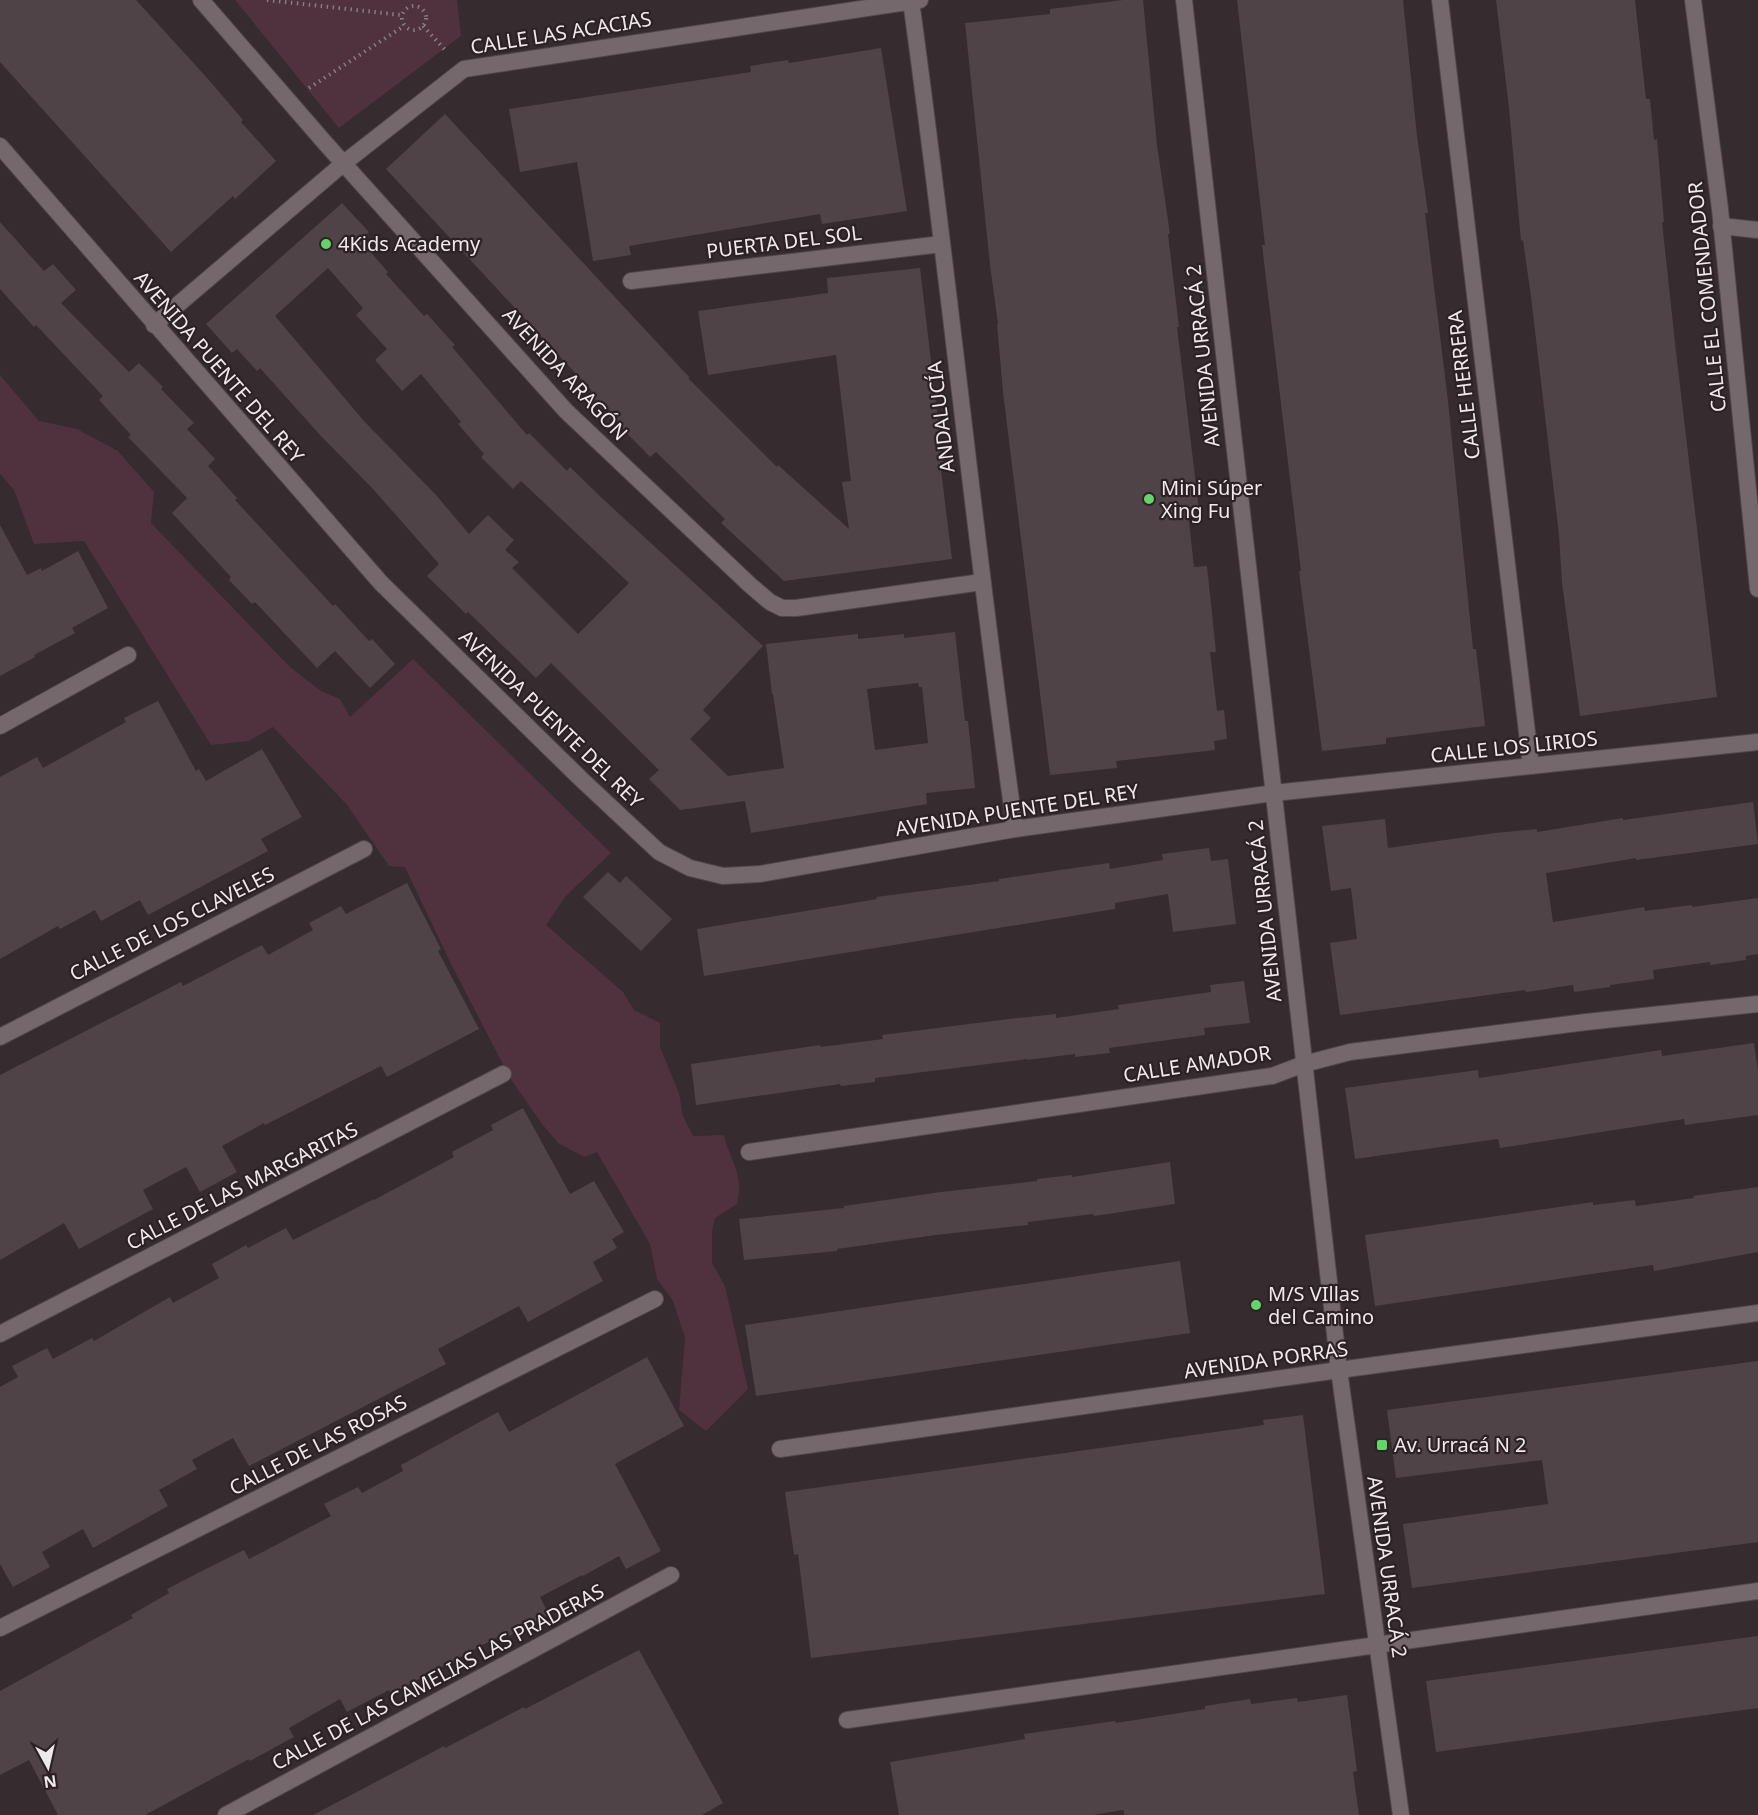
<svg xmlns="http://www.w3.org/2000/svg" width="1758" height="1815" font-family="'Noto Sans',sans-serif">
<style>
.green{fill:#50313e}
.building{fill:#4f4347;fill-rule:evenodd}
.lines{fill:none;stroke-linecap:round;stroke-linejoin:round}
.minor-casing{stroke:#50474a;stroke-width:18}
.tertiary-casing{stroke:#50474a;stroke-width:18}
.path{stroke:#877e81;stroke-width:4;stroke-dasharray:1.5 4.5;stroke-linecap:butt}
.minor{stroke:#74686c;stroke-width:16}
.tertiary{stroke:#74686c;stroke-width:16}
.poi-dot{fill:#64d468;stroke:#2c2125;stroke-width:2}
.labels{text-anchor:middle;stroke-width:4.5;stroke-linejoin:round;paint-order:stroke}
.street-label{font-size:20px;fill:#f0e9eb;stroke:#2c2125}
.poi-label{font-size:20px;fill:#f0e9eb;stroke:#2c2125;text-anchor:start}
</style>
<rect width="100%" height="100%" fill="#362b2f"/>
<!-- green -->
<g class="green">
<polygon points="235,0 457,0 461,36 339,128"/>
<path d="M0 375 39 421 77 429 118 451 154 492 151 523 290 667 321 691 340 699 350 717 413 659 611 853 566 896 546 925 623 992 634 1010 660 1023V1047L679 1093 683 1116 693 1136 724 1135C727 1151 738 1167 739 1184 740 1190 738 1198 737 1204L715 1218 712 1231V1263L725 1286 748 1389 706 1431 679 1410 685 1338 673 1301 657 1279 650 1244 597 1152 584 1157 558 1143 542 1124 510 1078 452 966 405 867 389 866 347 805 273 727 249 741 211 745 84 541 34 544 14 490 0 474Z"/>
</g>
<!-- building -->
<g class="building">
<polygon points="0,0 136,0 209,80 243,120 241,122 276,161 235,199 233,196 171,252 0,62"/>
<polygon points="1123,0 1143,0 1157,145 1170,234 1168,234 1179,327 1177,327 1199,510 1188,512 1194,567 1207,566 1216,652 1210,652 1217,711 1224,710 1227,739 1214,741 1215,750 1116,761 1117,768 1050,775 1003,392 997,324 998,324 990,265 965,23 1050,14 1050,9"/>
<polygon points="1237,0 1403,0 1417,136 1428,213 1425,213 1448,401 1473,649 1476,649 1485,726 1386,738 1386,744 1322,751 1299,571 1301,571 1262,245 1265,245"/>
<polygon points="1496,0 1635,0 1646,99 1650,99 1654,140 1657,139 1664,222 1662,222 1676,352 1717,697 1580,716 1562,583 1559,535 1531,297 1523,240 1521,241 1509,108"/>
<polygon points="881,48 907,211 822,224 820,214 629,246 631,255 593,261 577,162 520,172 509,109 751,72 750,66 788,60 789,63"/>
<polygon points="445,114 690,378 688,378 777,467 778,465 849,529 842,482 851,481 836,355 708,375 698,311 828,293 827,278 920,268 943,462 940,462 952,559 784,581 721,523 725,519 656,452 650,457 617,423 616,425 588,395 592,391 386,169"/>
<path d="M342 203 369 232 360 240 388 272 386 274 424 316 427 314 455 345 452 347 527 435 529 433 567 471 570 467 604 500 763 646 703 710 711 718 690 739 728 776 784 768 773 694H772L766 644 858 634V639L904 634V638L955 632 965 721H968L975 788 926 793 927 804 751 833 745 801 680 810 649 779 659 770 551 663 536 678 468 612 466 614 427 576 439 564 373 489 320 435 260 368 257 371 237 349 232 353 206 324ZM328 268 363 308 356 315 387 349 375 360 402 391 421 374 461 422 458 424 484 454 481 457 513 489 521 481 629 583 578 634 512 568 519 562 505 550 514 540 488 515 469 534 436 495 364 421 275 316ZM918 683 919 687H922L928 743 875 750 867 689Z"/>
<polygon points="0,222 44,271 53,264 76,290 61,303 129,372 139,363 163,387 161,389 194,423 187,429 215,459 208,466 237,498 235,500 333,606 335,604 369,641 372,639 395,664 370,688 335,651 317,668 255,602 252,604 229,580 231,577 172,513 187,498 128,437 131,435 99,400 103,396 36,325 34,327 0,289"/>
<polygon points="0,525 27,575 41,568 42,571 78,551 108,608 72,628 75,633 34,655 35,657 0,676"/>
<polygon points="158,701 196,771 199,769 206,781 262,749 302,817 261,839 268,851 148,915 140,900 101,921 95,910 60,929 58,926 0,959 0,777 37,757 43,768 126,722 124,718"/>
<polygon points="1753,802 1758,844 1636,860 1636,858 1546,873 1553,922 1644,907 1645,911 1692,905 1692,907 1758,898 1758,954 1746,956 1746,960 1710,965 1710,962 1653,970 1654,979 1610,985 1610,987 1574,992 1573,985 1526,992 1525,990 1340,1015 1330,943 1357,939 1351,888 1331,891 1322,826 1385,819 1388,848 1495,833 1537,829 1537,832 1623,818 1623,820"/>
<polygon points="1209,848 1211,861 1228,859 1236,924 1173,932 1168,894 1115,903 1115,909 704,976 697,929 877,899 876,897 999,881 999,879 1109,863 1110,869 1163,860 1162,854"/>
<polygon points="608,872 620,883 626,876 672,919 641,951 583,897"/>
<polygon points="407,883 441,949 438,951 479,1029 387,1077 381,1066 265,1125 264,1123 222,1146 237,1172 200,1192 186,1167 143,1190 153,1209 79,1249 64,1223 0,1260 0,1075 181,982 183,986 262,945 268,955 313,930 309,923 341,906 346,914"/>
<polygon points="1244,981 1250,1023 1204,1028 1205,1035 1109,1048 1110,1053 1075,1057 1075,1054 1027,1060 1027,1059 875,1078 875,1082 841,1086 840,1084 696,1105 691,1064 820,1045 821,1047 883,1039 882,1035 1009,1019 1056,1014 1056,1018 1119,1009 1118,1005 1211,992 1210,985"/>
<polygon points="1754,1043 1758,1071 1758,1115 1685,1125 1684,1119 1500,1148 1498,1139 1355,1159 1345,1088 1478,1070 1479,1078 1661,1050 1662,1056"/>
<polygon points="523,1108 570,1194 594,1181 624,1232 612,1239 617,1248 593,1262 603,1281 528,1322 519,1306 438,1349 446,1364 249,1466 233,1438 192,1460 197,1469 159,1490 168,1506 93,1548 83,1529 42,1552 50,1567 13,1587 0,1564 0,1387 18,1377 12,1366 47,1348 53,1359 92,1338 94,1341 170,1297 173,1303 219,1278 212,1264 246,1245 248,1248 286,1228 293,1240 374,1199 374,1200 454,1157 452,1152 493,1130 491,1125"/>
<polygon points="1170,1162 1175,1204 1094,1216 1093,1214 1028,1222 1028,1225 936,1235 837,1249 837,1251 744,1260 739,1219 844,1208 844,1206 941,1192 1037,1181 1037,1179 1072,1175 1072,1177"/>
<polygon points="1758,1187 1758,1252 1654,1271 1653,1265 1375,1306 1365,1235 1593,1202 1593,1205 1635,1200 1636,1206 1694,1198 1693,1196"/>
<polygon points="1180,1261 1190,1333 756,1396 745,1325"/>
<polygon points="647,1357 684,1426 615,1464 661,1551 626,1569 619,1556 583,1576 582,1575 540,1597 549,1615 509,1636 507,1632 391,1694 389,1690 347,1712 340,1699 289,1728 294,1737 250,1761 249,1759 145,1815 58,1815 29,1760 0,1775 0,1691 133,1618 131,1615 169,1593 167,1589 202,1571 244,1550 249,1559 331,1516 324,1504 358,1487 362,1493 403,1471 401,1465 498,1412 509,1432"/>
<polygon points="1758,1361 1758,1542 1412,1588 1403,1524 1548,1504 1542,1460 1396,1478 1387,1410"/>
<polygon points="1303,1415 1325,1594 811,1658 798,1554 794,1555 785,1492 1215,1432 1264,1425 1263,1420"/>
<polygon points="1758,1636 1758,1708 1436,1752 1426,1681"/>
<polygon points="639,1650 723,1803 702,1815 313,1815 444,1746 445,1748 524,1707 525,1709"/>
<polygon points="1347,1695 1357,1771 1353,1772 1359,1815 1124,1815 1124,1810 1092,1815 899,1815 890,1762 1025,1739 1024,1734 1115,1721 1116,1723 1205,1709 1205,1706 1250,1699 1251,1704 1297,1698 1298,1702"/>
</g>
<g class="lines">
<defs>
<g id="minor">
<polyline points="201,0 326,144 566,411 750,585 770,602 782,608 796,608 982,582"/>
<polyline points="1440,0 1531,766"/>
<polyline points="1693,0 1720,209 1758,589"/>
<path d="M911 1C949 276 976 553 1015 829"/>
<polyline points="0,146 381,583 581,779 659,852 690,868 723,876 760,874 1015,829 1274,793 1758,742"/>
<polyline points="1721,226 1758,230"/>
<polyline points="631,281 942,244"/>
<polyline points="154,325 344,163 464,69 920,0"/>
<polyline points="0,726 128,655"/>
<polyline points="0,1037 364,849"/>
<polyline points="749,1152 1272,1076 1304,1064 1350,1052 1586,1022 1758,1004"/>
<polyline points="0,1334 503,1074"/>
<polyline points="780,1449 1339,1370"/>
<polyline points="0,1628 655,1299"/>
<polyline points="847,1720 1758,1591"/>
<polyline points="226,1815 671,1575"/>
</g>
<g id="tertiary">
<polyline points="1184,0 1339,1370 1401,1815"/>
<polyline points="1339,1370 1758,1313"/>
</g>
</defs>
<!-- minor casing -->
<use href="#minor" class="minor-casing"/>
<!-- tertiary casing -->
<use href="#tertiary" class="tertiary-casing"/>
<!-- path -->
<g class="path">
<polyline points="267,0 401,15"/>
<circle cx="414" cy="18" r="12"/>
<polyline points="423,26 447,52"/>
<polyline points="309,88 404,26"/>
</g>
<!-- minor -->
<use href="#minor" class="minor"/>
<!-- tertiary -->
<use href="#tertiary" class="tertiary"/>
</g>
<!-- markers -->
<g class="poi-dot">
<circle cx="326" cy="244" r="6"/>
<circle cx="1149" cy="499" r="6"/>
<circle cx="1256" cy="1305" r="6"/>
<rect x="1376" y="1439" width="12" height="12" rx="3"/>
</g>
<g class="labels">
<!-- street labels -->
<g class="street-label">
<text transform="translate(561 33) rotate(-9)" y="7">CALLE LAS ACACIAS</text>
<text transform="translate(784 242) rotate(-7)" y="7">PUERTA DEL SOL</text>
<text transform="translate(1707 297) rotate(-96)" y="7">CALLE EL COMENDADOR</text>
<text transform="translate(1203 356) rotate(-96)" y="7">AVENIDA URRACÁ 2</text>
<text transform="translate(219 367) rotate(49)" y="7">AVENIDA PUENTE DEL REY</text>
<text transform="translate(565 374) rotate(47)" y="7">AVENIDA ARAGÓN</text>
<text transform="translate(1464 385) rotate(-97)" y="7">CALLE HERRERA</text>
<text transform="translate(941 417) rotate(-97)" y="7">ANDALUCÍA</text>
<text transform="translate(551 719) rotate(44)" y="7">AVENIDA PUENTE DEL REY</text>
<text transform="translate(1514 747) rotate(-6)" y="7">CALLE LOS LIRIOS</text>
<text transform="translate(1017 810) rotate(-9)" y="7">AVENIDA PUENTE DEL REY</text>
<text transform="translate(1265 911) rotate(-96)" y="7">AVENIDA URRACÁ 2</text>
<text transform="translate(172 924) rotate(-27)" y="7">CALLE DE LOS CLAVELES</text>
<text transform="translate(1197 1064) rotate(-9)" y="7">CALLE AMADOR</text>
<text transform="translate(242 1186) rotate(-27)" y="7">CALLE DE LAS MARGARITAS</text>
<text transform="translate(1266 1360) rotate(-8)" y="7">AVENIDA PORRAS</text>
<text transform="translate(318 1445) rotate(-27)" y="7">CALLE DE LAS ROSAS</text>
<text transform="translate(1387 1567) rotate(82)" y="7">AVENIDA URRACÁ 2</text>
<text transform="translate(438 1677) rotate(-28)" y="7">CALLE DE LAS CAMELIAS LAS PRADERAS</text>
</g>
<!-- poi labels -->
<g class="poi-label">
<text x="338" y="251">4Kids Academy</text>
<text x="1161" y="495">Mini Súper<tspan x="1161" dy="23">Xing Fu</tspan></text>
<text x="1268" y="1301">M/S VIllas<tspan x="1268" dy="23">del Camino</tspan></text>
<text x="1394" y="1452">Av. Urracá N 2</text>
</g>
</g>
<!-- north arrow -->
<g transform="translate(48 1767) rotate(172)" stroke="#2c2125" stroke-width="4.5" paint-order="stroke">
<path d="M0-4.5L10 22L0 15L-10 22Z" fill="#f0e9eb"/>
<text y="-9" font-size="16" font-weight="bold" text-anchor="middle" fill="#f0e9eb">N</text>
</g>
</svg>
